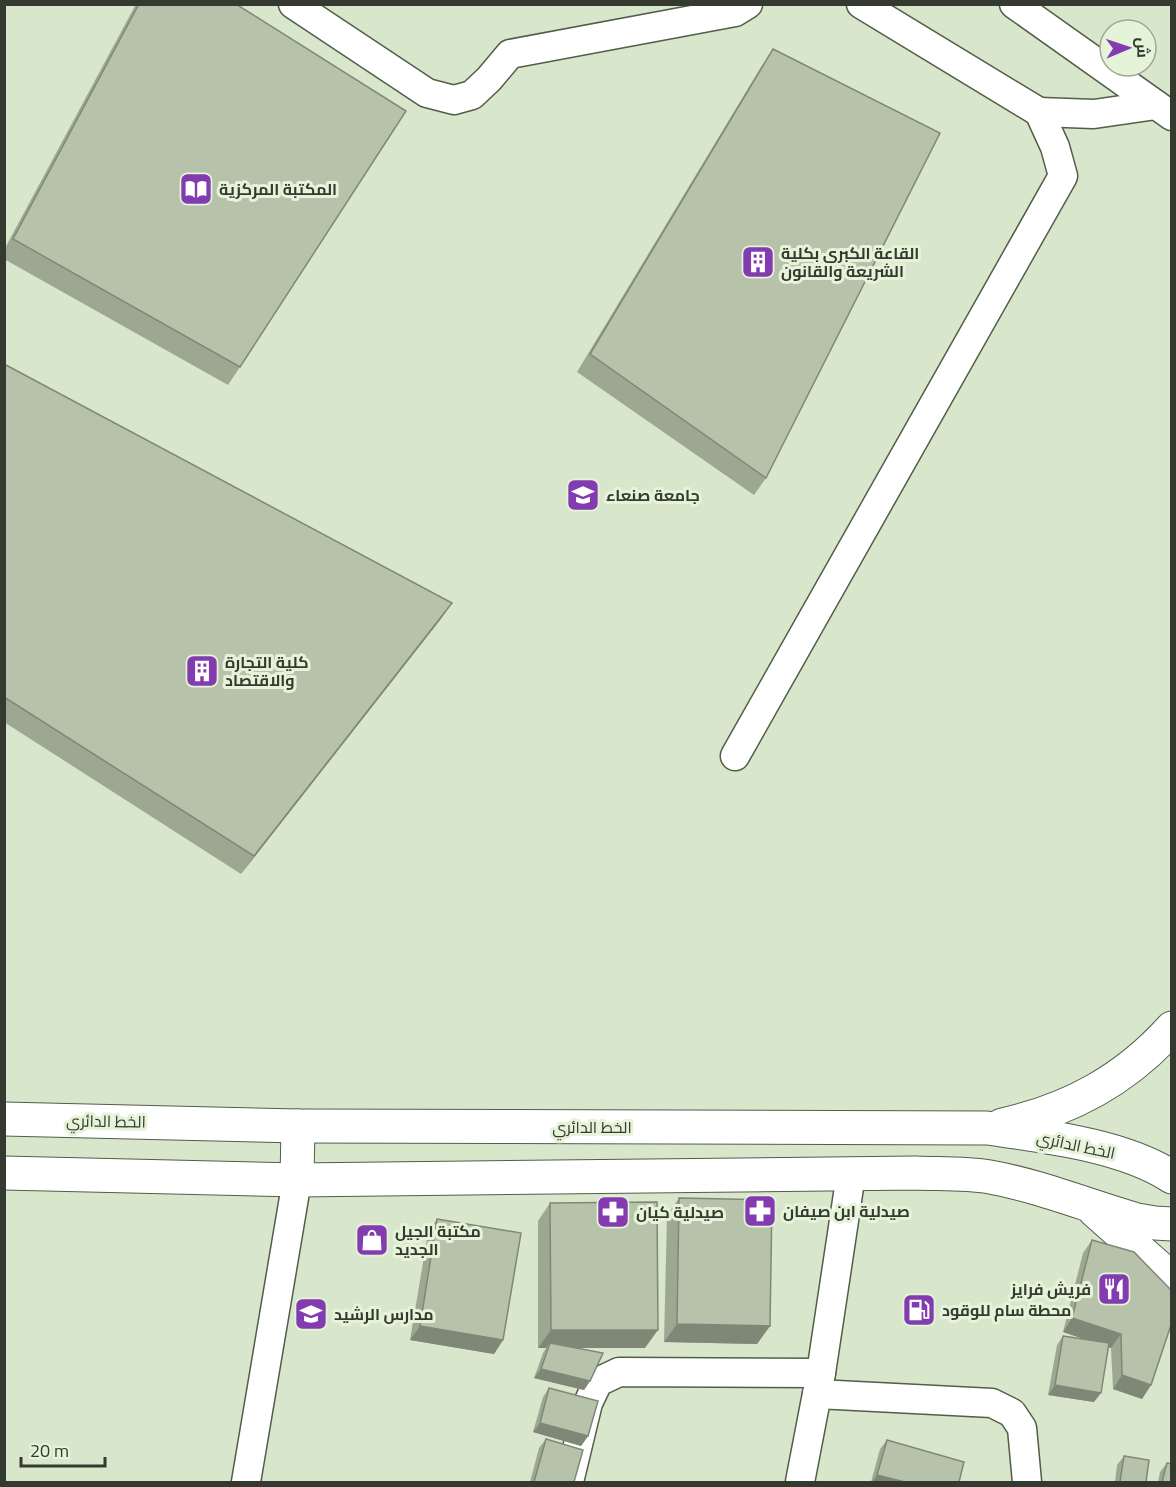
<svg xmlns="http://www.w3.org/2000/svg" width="1176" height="1487" font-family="'Titillium Web',Cairo,sans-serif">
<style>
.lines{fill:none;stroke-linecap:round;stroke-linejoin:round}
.minor-casing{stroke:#525e47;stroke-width:31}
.major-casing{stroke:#525e47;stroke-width:35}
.minor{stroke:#fff;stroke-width:28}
.major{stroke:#fff;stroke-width:33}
.wall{fill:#9da892}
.shaded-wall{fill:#7f8877}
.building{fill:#b6c3aa;stroke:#7f8877;stroke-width:1.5}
.labels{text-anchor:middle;stroke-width:6;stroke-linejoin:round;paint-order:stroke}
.poi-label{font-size:16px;font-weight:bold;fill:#353a30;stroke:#e5f3d9;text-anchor:start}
.street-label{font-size:16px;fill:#353a30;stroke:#e5f3d9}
</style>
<rect width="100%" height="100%" fill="#d8e6cc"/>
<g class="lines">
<defs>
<g id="minor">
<polyline points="293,4 427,93 454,100 472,95 489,79 510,54 735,12 748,4"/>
<polyline points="1014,4 1172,116"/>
<polyline points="1039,112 1094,114 1156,105"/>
<polyline points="735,756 1063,176 1055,147 1039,112 861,4"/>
<polyline points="817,1394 992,1403 1012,1413 1022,1428 1027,1482"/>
<polyline points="246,1482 297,1180"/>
<polyline points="569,1482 588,1403 598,1382 619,1372 821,1373"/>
<polyline points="800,1482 821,1373 851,1174"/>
</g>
<g id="major">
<path d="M4 1119 298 1126 987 1128C1043 1136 1123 1145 1172 1177"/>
<path d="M1002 1125C1070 1110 1125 1080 1172 1028"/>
<path d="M4 1173 297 1180 916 1173C941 1174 966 1173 990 1177 1040 1186 1088 1206 1137 1220L1155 1223 1172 1224"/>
<polyline points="297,1180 298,1126"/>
<polyline points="1095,1211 1172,1279"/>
</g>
</defs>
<!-- minor casing -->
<use href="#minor" class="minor-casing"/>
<!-- major casing -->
<use href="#major" class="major-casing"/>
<!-- minor -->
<use href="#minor" class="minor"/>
<!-- major -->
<use href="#major" class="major"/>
</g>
<!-- wall -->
<g class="wall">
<polygon points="136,4 236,4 240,367 228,385 4,259 4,250"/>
<polygon points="773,49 766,478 754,495 577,372 761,67"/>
<polygon points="4,364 452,603 440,620 241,874 4,722"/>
<polygon points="679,1198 770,1326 757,1344 664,1342 667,1216"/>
<polygon points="550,1203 645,1348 575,1348 590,1381 584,1390 534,1378 543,1353 546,1348 538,1348 538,1221"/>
<polygon points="437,1219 503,1340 494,1354 410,1340 428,1233"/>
<polygon points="1092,1240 1151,1385 1142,1399 1113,1389 1111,1348 1109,1347 1094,1402 1048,1395 1057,1345 1063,1336 1087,1340 1063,1332 1083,1253"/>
<polygon points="549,1388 588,1436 581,1446 533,1432 543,1397"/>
<polygon points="546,1439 574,1482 530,1482 539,1448"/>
<polygon points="887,1440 959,1482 871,1482 880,1449"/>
<polygon points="1124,1456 1146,1482 1115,1482 1117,1465"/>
<polygon points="1167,1463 1172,1482 1158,1482 1160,1472"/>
</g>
<!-- shaded-wall -->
<g class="shaded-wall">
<polygon points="452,603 440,620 241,874 254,856"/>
<polygon points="1072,1318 1121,1334 1111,1348 1063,1332"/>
<polygon points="677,1324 770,1326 757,1344 664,1342"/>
<polygon points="420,1326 503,1340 494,1354 410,1340"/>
<polygon points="551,1330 658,1330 645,1348 548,1348 550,1343 546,1348 538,1348"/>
<polygon points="541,1369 590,1381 584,1390 534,1378"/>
<polygon points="1122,1375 1151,1385 1142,1399 1113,1389"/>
<polygon points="1055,1385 1101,1393 1094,1402 1048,1395"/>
<polygon points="540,1423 588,1436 581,1446 533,1432"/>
<polygon points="877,1475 905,1482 872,1482"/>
</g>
<!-- building -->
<g class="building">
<polygon points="139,4 236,4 406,111 240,367 13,239"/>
<polygon points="773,49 940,133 766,478 590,354"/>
<polygon points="4,364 452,603 254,856 4,697"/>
<polygon points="679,1198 772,1200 770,1326 677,1324"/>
<polygon points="657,1202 658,1330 551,1330 550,1203"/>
<polygon points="437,1219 521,1233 503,1340 420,1326"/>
<polygon points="1092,1240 1134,1252 1172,1291 1172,1322 1151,1385 1122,1375 1121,1334 1072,1318"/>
<polygon points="1063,1336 1109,1343 1101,1393 1055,1385"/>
<polygon points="550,1343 603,1353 590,1381 541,1369"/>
<polygon points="549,1388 598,1401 588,1436 540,1423"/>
<polygon points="546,1439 583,1450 574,1482 534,1482"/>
<polygon points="887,1440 964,1462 959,1482 905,1482 877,1475"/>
<polygon points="1124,1456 1149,1460 1146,1482 1120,1482"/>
<polygon points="1167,1463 1172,1464 1172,1482 1162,1482"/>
</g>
<!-- icons -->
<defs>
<symbol id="library-square" viewBox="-11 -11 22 22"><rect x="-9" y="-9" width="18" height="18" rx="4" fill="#833caf" stroke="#e5f3d9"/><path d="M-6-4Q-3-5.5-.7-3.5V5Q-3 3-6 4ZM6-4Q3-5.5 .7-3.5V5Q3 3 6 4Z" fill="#fff"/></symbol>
<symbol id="building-square" viewBox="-11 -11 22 22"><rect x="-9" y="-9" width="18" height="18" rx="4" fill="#833caf" stroke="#e5f3d9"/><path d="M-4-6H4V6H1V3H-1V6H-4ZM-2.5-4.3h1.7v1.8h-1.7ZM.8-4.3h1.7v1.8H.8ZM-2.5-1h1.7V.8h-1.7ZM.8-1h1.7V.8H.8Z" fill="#fff"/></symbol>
<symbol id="university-square" viewBox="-11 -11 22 22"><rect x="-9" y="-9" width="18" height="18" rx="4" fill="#833caf" stroke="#e5f3d9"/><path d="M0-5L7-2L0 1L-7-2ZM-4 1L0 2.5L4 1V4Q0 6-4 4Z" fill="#fff"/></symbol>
<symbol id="pharmacy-square" viewBox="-11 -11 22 22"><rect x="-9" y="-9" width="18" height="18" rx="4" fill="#833caf" stroke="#e5f3d9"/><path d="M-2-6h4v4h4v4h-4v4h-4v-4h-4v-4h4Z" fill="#fff"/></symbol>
<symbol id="shop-square" viewBox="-11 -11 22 22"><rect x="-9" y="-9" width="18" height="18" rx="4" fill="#833caf" stroke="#e5f3d9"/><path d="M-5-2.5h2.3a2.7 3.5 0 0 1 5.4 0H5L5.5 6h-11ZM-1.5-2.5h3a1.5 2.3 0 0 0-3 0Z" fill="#fff"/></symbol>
<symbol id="restaurant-square" viewBox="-11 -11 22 22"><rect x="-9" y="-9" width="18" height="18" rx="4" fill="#833caf" stroke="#e5f3d9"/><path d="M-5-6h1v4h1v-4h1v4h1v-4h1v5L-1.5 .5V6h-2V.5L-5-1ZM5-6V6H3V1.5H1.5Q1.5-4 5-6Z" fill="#fff"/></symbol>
<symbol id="fuel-square" viewBox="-11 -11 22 22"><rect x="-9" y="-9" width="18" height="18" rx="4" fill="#833caf" stroke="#e5f3d9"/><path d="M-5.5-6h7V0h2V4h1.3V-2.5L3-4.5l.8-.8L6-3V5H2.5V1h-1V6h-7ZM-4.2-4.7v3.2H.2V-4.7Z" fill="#fff"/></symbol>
<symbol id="school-square" viewBox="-11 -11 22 22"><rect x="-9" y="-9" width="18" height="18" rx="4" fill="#833caf" stroke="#e5f3d9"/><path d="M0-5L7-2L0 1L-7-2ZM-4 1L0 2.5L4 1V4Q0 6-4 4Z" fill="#fff"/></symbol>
</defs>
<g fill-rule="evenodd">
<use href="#library-square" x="177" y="170" width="38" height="38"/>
<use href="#building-square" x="739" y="243" width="38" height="38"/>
<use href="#university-square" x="564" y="476" width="38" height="38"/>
<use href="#building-square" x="183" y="652" width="38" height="38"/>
<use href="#pharmacy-square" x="741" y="1192" width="38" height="38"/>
<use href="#pharmacy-square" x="594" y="1193" width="38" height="38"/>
<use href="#shop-square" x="353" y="1221" width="38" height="38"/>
<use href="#restaurant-square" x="1095" y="1270" width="38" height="38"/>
<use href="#fuel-square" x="900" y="1291" width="38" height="38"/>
<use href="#school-square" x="292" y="1295" width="38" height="38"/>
</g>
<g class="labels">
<!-- poi labels -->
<g class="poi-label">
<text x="219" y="195">المكتبة المركزية</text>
<text x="781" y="259">القاعة الكبرى بكلية<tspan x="781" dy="18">الشريعة والقانون</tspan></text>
<text x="606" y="501">جامعة صنعاء</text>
<text x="225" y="668">كلية التجارة<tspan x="225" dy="18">والاقتصاد</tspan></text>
<text x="783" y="1217">صيدلية ابن صيفان</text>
<text x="636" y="1218">صيدلية كيان</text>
<text x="395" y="1237">مكتبة الجيل<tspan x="395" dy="18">الجديد</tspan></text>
<text x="1091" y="1295" text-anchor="end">فريش فرايز</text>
<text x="942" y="1316">محطة سام للوقود</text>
<text x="334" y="1320">مدارس الرشيد</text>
</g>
<!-- street labels -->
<g class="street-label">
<text transform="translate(106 1121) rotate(1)" y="6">الخط الدائري</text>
<text x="592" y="1133">الخط الدائري</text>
<text transform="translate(1076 1145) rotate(12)" y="6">الخط الدائري</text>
</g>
</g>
<!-- border -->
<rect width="1176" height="1487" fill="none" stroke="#353a30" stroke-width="12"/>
<!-- north arrow -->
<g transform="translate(1128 48) rotate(88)"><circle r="28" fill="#e5f3d9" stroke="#9fa995" stroke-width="1.5"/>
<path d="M0-4.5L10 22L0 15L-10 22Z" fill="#833caf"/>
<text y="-9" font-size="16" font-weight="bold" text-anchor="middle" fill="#353a30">ش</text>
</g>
<!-- scale -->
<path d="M21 1457v9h84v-9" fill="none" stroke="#353a30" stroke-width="3"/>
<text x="30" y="1457" font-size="18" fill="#353a30" stroke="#e5f3d9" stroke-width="4.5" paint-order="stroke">20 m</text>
</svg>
